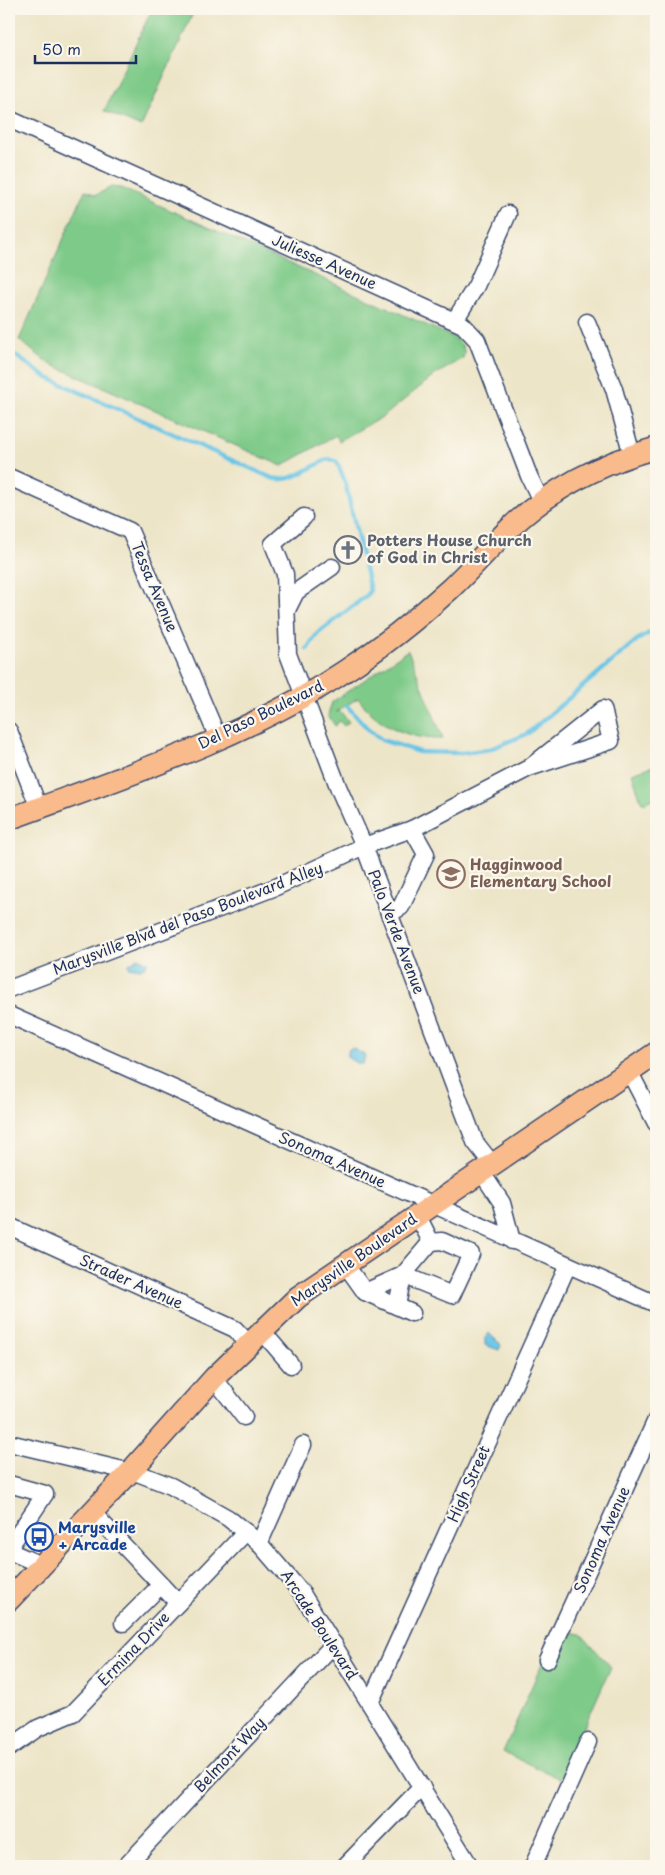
<svg xmlns="http://www.w3.org/2000/svg" width="665" height="1875" font-family="'Playpen Sans',sans-serif">
<style>
.green{fill:#7eca88;stroke:#4c7c73}
.water{fill:#68c5e6;stroke:#427aa2}
.lines{fill:none;stroke-linecap:round;stroke-linejoin:round}
.stream{stroke:#68c5e6;stroke-width:4.5}
.minor-casing{stroke:#3a4a6e;stroke-width:19}
.major-casing{stroke:#3a4a6e;stroke-width:24}
.minor{stroke:#fff;stroke-width:16}
.major{stroke:#fabb8c;stroke-width:21}
.labels{text-anchor:middle;stroke-width:4.5;stroke-linejoin:round;paint-order:stroke}
.street-label{font-size:15px;fill:#1b2f5e;stroke:#fbf7ec}
.worship-label{font-size:15px;font-weight:bold;fill:#5b616d;stroke:#fbf7ec;text-anchor:start}
.education-label{font-size:15px;font-weight:bold;fill:#785e54;stroke:#fbf7ec;text-anchor:start}
.transit-label{font-size:15px;font-weight:bold;fill:#164399;stroke:#fbf7ec;text-anchor:start}
</style>
<rect width="100%" height="100%" fill="#fbf7ec"/>
<filter id="ink" filterUnits="userSpaceOnUse"><feTurbulence type="fractalNoise" baseFrequency=".02" numOctaves="2"/><feDisplacementMap in="SourceGraphic" scale="10" xChannelSelector="R" yChannelSelector="G"/><feConvolveMatrix kernelMatrix="1 2 1 2 8 2 1 2 1" color-interpolation-filters="sRGB"/></filter>
<filter id="wash" filterUnits="userSpaceOnUse"><feTurbulence type="fractalNoise" baseFrequency=".0096" numOctaves="4" result="noise"/><feDisplacementMap in="SourceGraphic" scale="20" xChannelSelector="R" yChannelSelector="G"/><feGaussianBlur stdDeviation="1.12" result="paint"/><feColorMatrix in="noise" values="0 0 0 0 0 0 0 0 0 0 0 0 0 0 0 0 0 1.4 0 .05"/><feComposite in="paint" operator="in"/></filter>
<g filter="url(#wash)">
<rect width="100%" height="100%" fill="#ede5c8"/>
<!-- green -->
<g class="green">
<polygon points="152,9 195,9 141,127 104,111"/>
<path d="M111 187 121 188 453 337C460 341 467 349 463 358L435 375 384 416 339 441 336 435 282 466 48 363 19 340 85 190 96 195Z"/>
<path d="M408 650 443 739C409 740 377 725 358 698L336 712 340 711 349 722 344 726 339 721 335 726 328 715 332 702Z"/>
<polygon points="656,765 656,798 644,803 641,801 632,773"/>
<polygon points="557,1629 581,1634 611,1667 561,1779 503,1752"/>
</g>
<!-- water -->
<g class="water">
<polygon points="139,957 147,962 146,966 140,969 129,967 129,964"/>
<polygon points="352,1048 365,1055 363,1064 356,1063 347,1057 349,1049"/>
<polygon points="489,1333 501,1345 499,1350 485,1345 485,1338"/>
</g>
<g class="lines">
<!-- stream -->
<g class="stream">
<path d="M9 351 46 377 272 478C293 484 310 466 329 459L337 462 345 482 370 590 366 596 317 634 307 649"/>
<polyline points="347,706 370,731 382,740 419,752 462,753 490,749 527,734 637,640 656,629"/>
</g>
</g>
</g>
<g filter="url(#ink)">
<g class="lines">
<defs>
<g id="minor">
<polyline points="9,119 463,325 477,340 529,476 541,501"/>
<polyline points="455,320 476,286 508,214"/>
<polyline points="587,322 614,389 632,455"/>
<polyline points="9,477 130,531 218,738"/>
<polyline points="304,517 273,544 285,574 288,654 339,789 364,846 475,1142 493,1165"/>
<polyline points="287,610 296,592 332,567"/>
<polyline points="9,731 39,808"/>
<polyline points="389,914 401,907 426,854 412,829"/>
<polyline points="9,989 276,887 364,846 412,829 529,768 603,709 611,741 529,768"/>
<polyline points="9,1015 656,1304"/>
<polyline points="629,1071 656,1123"/>
<polyline points="482,1173 502,1203 512,1241"/>
<polyline points="9,1226 235,1329 249,1344"/>
<polyline points="345,1264 365,1292"/>
<polyline points="403,1275 452,1295 471,1254 442,1241 431,1242 418,1216"/>
<polyline points="397,1306 403,1275"/>
<polyline points="412,1313 365,1292 403,1275 431,1242"/>
<polyline points="262,1331 291,1365"/>
<polyline points="214,1378 244,1417"/>
<polyline points="9,1443 140,1474 171,1486 228,1518 258,1542 301,1592 470,1866"/>
<polyline points="9,1484 45,1494 9,1548"/>
<polyline points="92,1512 178,1603"/>
<polyline points="259,1544 303,1445"/>
<polyline points="9,1551 41,1565"/>
<polyline points="123,1623 161,1585"/>
<polyline points="547,1660 656,1420"/>
<polyline points="370,1703 568,1265"/>
<polyline points="9,1748 38,1728 73,1713 246,1532"/>
<polyline points="126,1866 334,1644"/>
<polyline points="345,1866 422,1787"/>
<polyline points="533,1866 588,1742"/>
</g>
<g id="major">
<path d="M9 819C120 778 247 737 345 671 382 647 417 619 450 589 471 569 490 547 511 527 552 488 602 463 656 448"/>
<polyline points="9,1600 130,1472 214,1378 298,1297 656,1053"/>
</g>
</defs>
<!-- minor casing -->
<use href="#minor" class="minor-casing"/>
<!-- major casing -->
<use href="#major" class="major-casing"/>
<!-- minor -->
<use href="#minor" class="minor"/>
<!-- major -->
<use href="#major" class="major"/>
</g>
</g>
<!-- icons -->
<defs>
<symbol id="church-ring" viewBox="-11 -11 22 22"><circle r="9.5" fill="#fbf7ec" stroke="#6b7280" stroke-width="1.5"/><path d="M-1.2-6h2.4v3.5h3.3v2.4h-3.3V6h-2.4V-.1h-3.3v-2.4h3.3Z" fill="#6b7280"/></symbol>
<symbol id="school-ring" viewBox="-11 -11 22 22"><circle r="9.5" fill="#fbf7ec" stroke="#8d6e63" stroke-width="1.5"/><path d="M0-5L7-2L0 1L-7-2ZM-4 1L0 2.5L4 1V4Q0 6-4 4Z" fill="#8d6e63"/></symbol>
<symbol id="bus-ring" viewBox="-11 -11 22 22"><circle r="9.5" fill="#fbf7ec" stroke="#1a4fb4" stroke-width="1.5"/><path d="M-5-6H5V4H4V6H2V4H-2V6H-4V4H-5ZM-3.5-4V0h7V-4ZM-3.5 1.2v1.5H-2V1.2ZM2 1.2v1.5H3.5V1.2Z" fill="#1a4fb4"/></symbol>
</defs>
<g fill-rule="evenodd">
<use href="#church-ring" x="332" y="534" width="32" height="32"/>
<use href="#school-ring" x="435" y="858" width="32" height="32"/>
<use href="#bus-ring" x="23" y="1521" width="32" height="32"/>
</g>
<g class="labels">
<!-- street labels -->
<g class="street-label">
<text transform="translate(324 262) rotate(24)" y="5">Juliesse Avenue</text>
<text transform="translate(154 587) rotate(67)" y="5">Tessa Avenue</text>
<text transform="translate(261 715) rotate(-26)" y="5">Del Paso Boulevard</text>
<text transform="translate(188 919) rotate(-21)" y="5">Marysville Blvd del Paso Boulevard Alley</text>
<text transform="translate(396 932) rotate(69)" y="5">Palo Verde Avenue</text>
<text transform="translate(332 1160) rotate(24)" y="5">Sonoma Avenue</text>
<text transform="translate(354 1260) rotate(-35)" y="5">Marysville Boulevard</text>
<text transform="translate(131 1282) rotate(24)" y="5">Strader Avenue</text>
<text transform="translate(469 1484) rotate(-66)" y="5">High Street</text>
<text transform="translate(602 1540) rotate(-66)" y="5">Sonoma Avenue</text>
<text transform="translate(319 1625) rotate(57)" y="5">Arcade Boulevard</text>
<text transform="translate(134 1649) rotate(-46)" y="5">Ermina Drive</text>
<text transform="translate(230 1755) rotate(-47)" y="5">Belmont Way</text>
</g>
<!-- worship labels -->
<g class="worship-label">
<text x="367" y="546">Potters House Church<tspan x="367" dy="17">of God in Christ</tspan></text>
</g>
<!-- education labels -->
<g class="education-label">
<text x="470" y="870">Hagginwood<tspan x="470" dy="17">Elementary School</tspan></text>
</g>
<!-- transit labels -->
<g class="transit-label">
<text x="58" y="1533">Marysville<tspan x="58" dy="17">+ Arcade</tspan></text>
</g>
</g>
<!-- margin -->
<rect width="665" height="1875" fill="none" stroke="#fbf7ec" stroke-width="30"/>
<!-- scale -->
<path d="M35 55v8h101v-8" fill="none" stroke="#1b2f5e" stroke-width="2.5"/>
<text x="42" y="55" font-size="15" fill="#1b2f5e" stroke="#fbf7ec" stroke-width="4" paint-order="stroke">50 m</text>
</svg>
